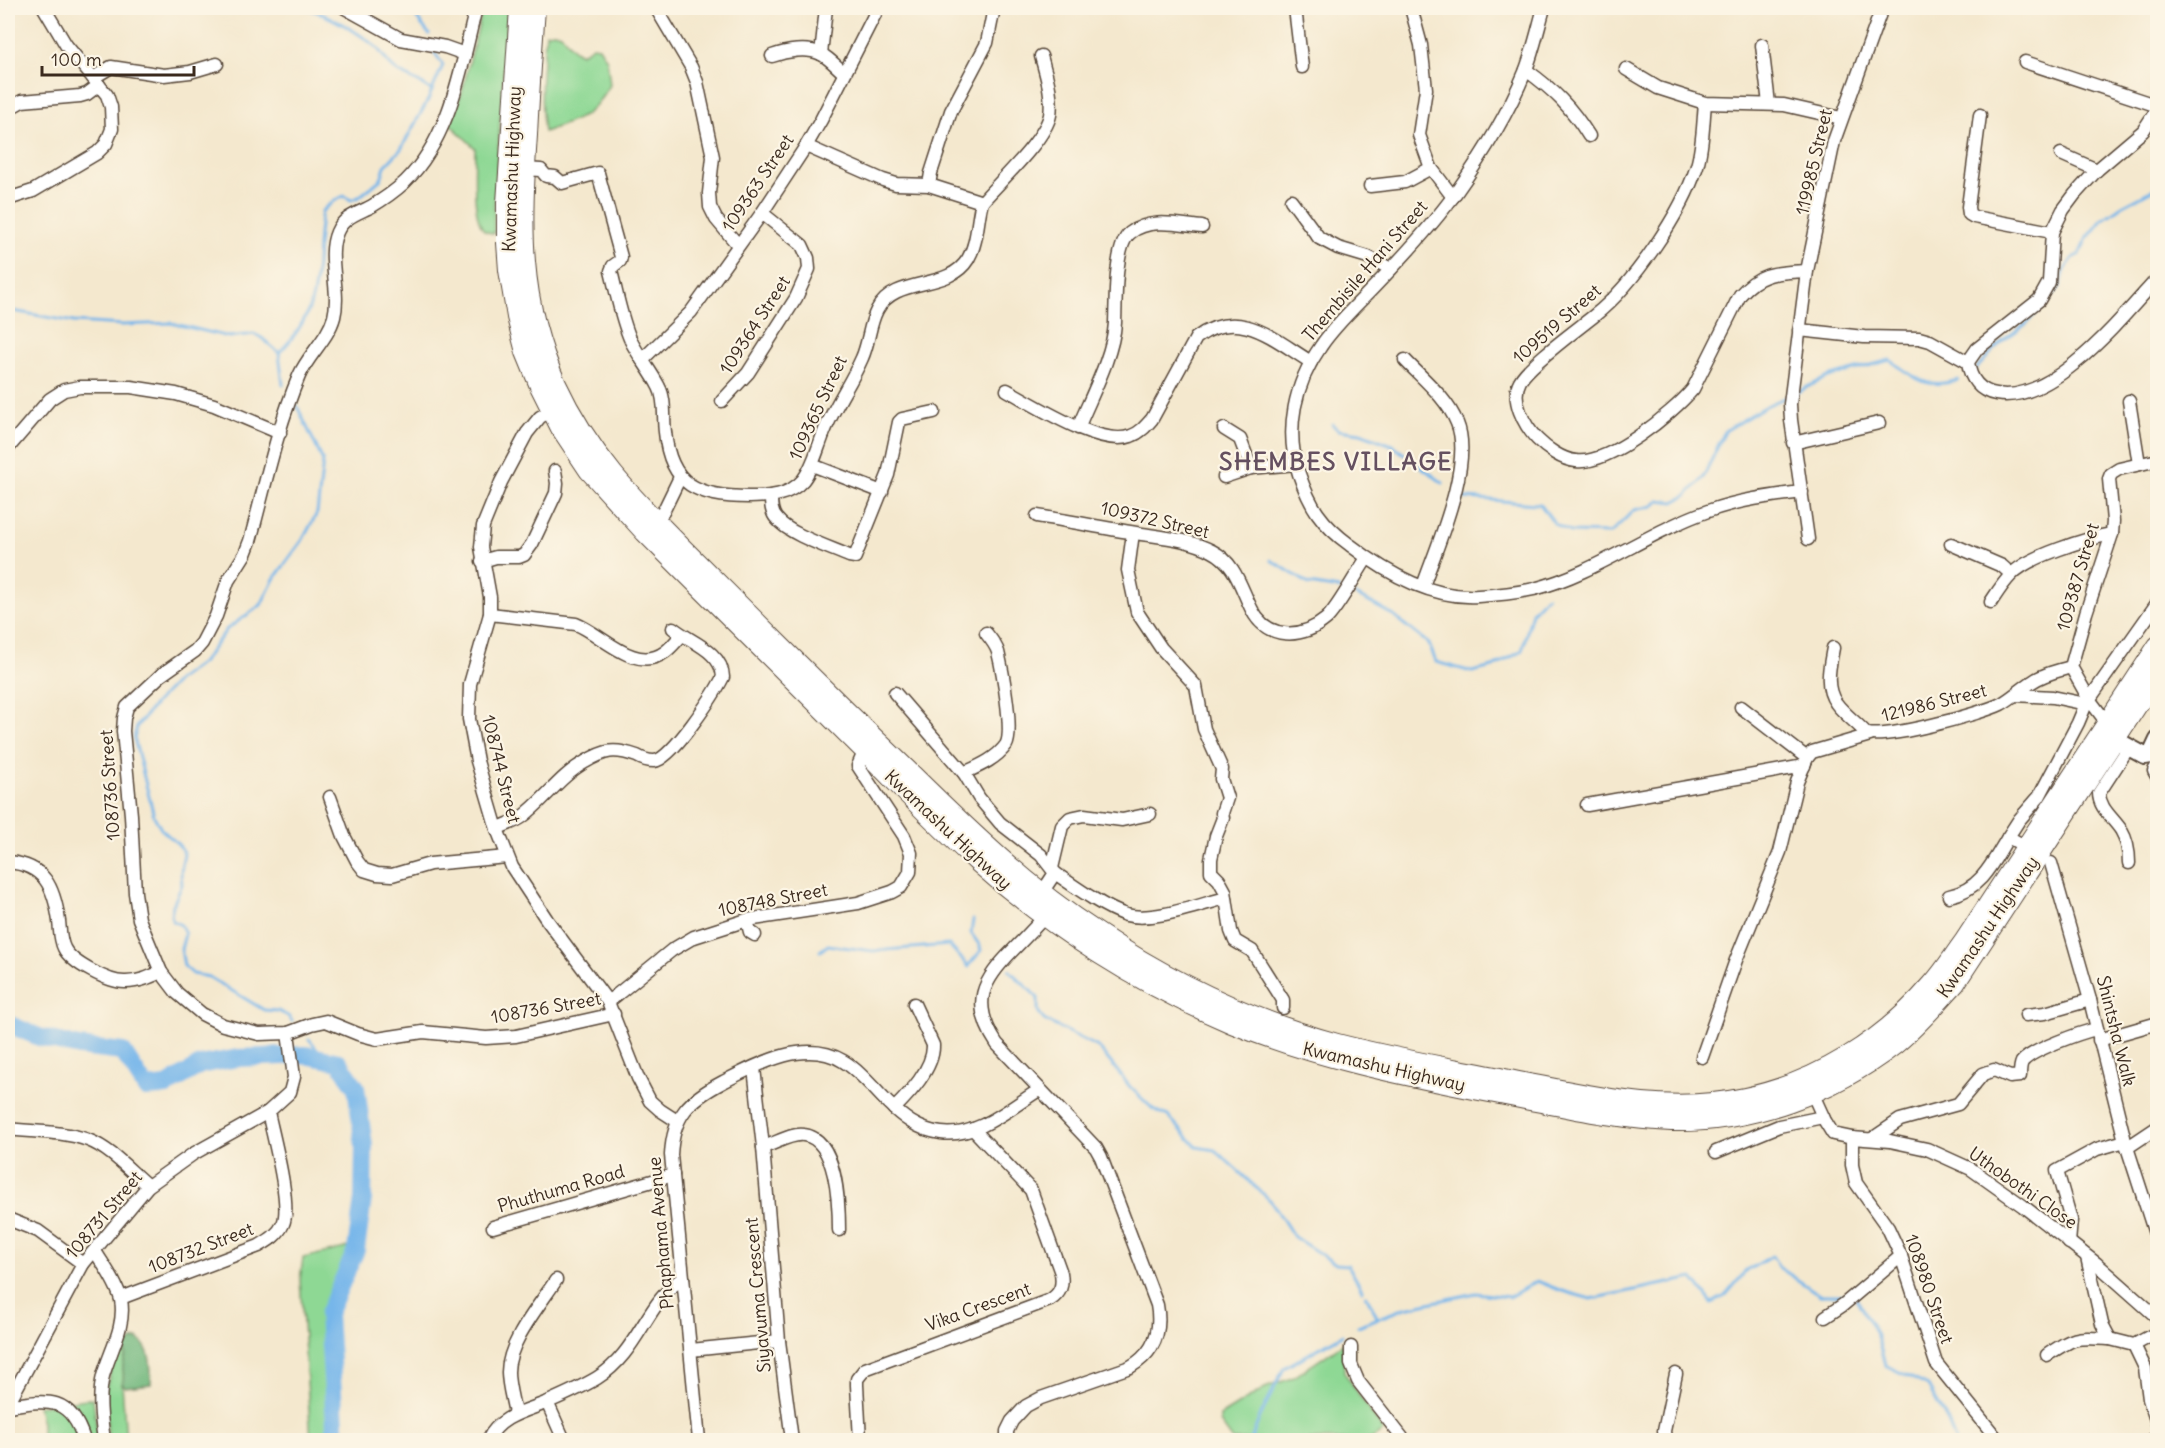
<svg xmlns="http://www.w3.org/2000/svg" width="2165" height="1448" font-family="Delius,sans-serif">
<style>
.green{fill:#8ed894;stroke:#648159;stroke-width:1.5}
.forest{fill:#72b87e;stroke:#56714e;stroke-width:1.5}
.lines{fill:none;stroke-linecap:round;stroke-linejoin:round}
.stream{stroke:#76b6ea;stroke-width:3}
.river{stroke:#76b6ea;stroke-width:18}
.street-casing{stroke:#574638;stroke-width:15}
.secondary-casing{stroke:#574638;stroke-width:20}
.primary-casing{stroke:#574638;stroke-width:22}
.street{stroke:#fff;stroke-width:12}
.secondary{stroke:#fff;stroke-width:16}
.primary{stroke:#fff;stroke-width:20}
.labels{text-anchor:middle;stroke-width:4.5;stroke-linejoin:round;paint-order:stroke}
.street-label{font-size:18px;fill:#3b2a1e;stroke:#fcf5e5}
.district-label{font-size:24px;font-weight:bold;letter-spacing:1.5px;fill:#655060;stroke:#fcf5e5}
</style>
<rect width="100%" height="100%" fill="#fcf5e5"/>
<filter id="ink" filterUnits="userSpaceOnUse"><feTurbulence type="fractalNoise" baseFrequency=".0167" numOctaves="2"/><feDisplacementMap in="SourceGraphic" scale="12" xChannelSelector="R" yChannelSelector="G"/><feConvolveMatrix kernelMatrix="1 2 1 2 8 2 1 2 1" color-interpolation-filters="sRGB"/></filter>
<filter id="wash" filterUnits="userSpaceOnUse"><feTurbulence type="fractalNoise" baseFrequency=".008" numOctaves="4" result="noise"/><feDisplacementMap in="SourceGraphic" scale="24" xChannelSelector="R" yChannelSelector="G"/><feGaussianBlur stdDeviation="1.35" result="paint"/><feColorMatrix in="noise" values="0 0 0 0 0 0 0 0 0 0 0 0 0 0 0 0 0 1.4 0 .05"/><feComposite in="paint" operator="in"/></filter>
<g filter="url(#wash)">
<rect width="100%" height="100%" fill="#f4e8ce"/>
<!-- green -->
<g class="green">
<path d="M483 8H508L494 209V234C491 233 488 232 485 231 471 220 475 165 475 148L450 124 462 92Z"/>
<path d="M554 32 561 34 574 50 581 54 593 46 599 47 607 60 610 85C587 122 581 117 544 132 539 98 542 67 546 33Z"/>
<polygon points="353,1246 325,1315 332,1440 311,1440 300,1280 303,1258"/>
<polygon points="1343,1344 1344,1372 1383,1431 1370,1440 1233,1440 1220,1422 1220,1416 1265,1388 1294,1377"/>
<path d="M125 1347C127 1360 123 1359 123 1368 123 1375 125 1377 122 1384L126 1440H108L105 1391 117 1349Z"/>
<polygon points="93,1398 98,1440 42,1440 42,1424 38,1406"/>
</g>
<!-- forest -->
<path class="forest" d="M138 1339C152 1349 151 1368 151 1384L125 1387 122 1384C125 1376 123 1375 123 1368 123 1359 127 1360 125 1347L133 1340Z"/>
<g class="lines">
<!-- stream -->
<g class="stream">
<path d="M305 8C326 13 362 34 378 49 384 56 388 65 396 70 408 79 419 80 432 91"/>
<polyline points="409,8 429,34"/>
<polyline points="8,310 74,322 123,325 171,323 229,337 254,334 262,338 279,353 283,385"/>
<path d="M279 353C328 303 311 272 322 211L335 200 344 196 351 200 359 197 381 179 385 166 401 149 428 100 443 65 432 49"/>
<polyline points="1977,368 2002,341 2026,324 2060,287 2063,272 2073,258 2079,255 2086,240 2102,220 2122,206 2158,187"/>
<path d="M1795 393 1828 377 1890 360C1915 378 1925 390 1958 380"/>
<polyline points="1332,424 1338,430 1361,433 1392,445 1443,483"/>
<path d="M1464 498C1490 499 1514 503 1540 504L1555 524 1571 532 1611 533 1634 510 1653 506 1660 500 1674 502 1687 495 1703 478 1725 431 1764 407 1786 397"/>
<polyline points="1271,560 1309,584 1339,589"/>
<polyline points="1356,595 1391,614 1429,644 1436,662 1472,672 1493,667 1522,651 1532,612 1547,596"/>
<polyline points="820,951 828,945 873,951 949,945 969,967"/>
<polyline points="968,966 981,951 980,946 971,933 973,920"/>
<polyline points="1009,970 1038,998 1038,1011 1044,1020 1098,1047 1131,1088 1153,1109 1168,1116 1197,1147 1215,1150 1271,1201 1294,1237 1336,1264 1348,1265 1362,1290"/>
<polyline points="292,1021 288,1016 278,1011 264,1010 209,977 193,974 184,966 181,949 185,934 181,925 173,921 171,916 173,905 182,885 181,872 184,853 178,844 161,829 154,816 134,738 137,726 155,704 178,680 203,662 227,629 261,605 274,579 302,541 317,513 323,461 296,404"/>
<polyline points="309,1039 314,1045 320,1058"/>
<polyline points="1366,1295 1378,1319"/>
<polyline points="1856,1298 1877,1336 1885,1365 1928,1386 1948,1422 1955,1440"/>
<polyline points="1358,1326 1405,1308 1476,1293 1509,1297 1537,1281 1562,1291 1591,1299 1693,1278 1712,1303 1725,1296 1746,1271 1772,1256 1780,1268 1820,1295 1848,1295"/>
<polyline points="1251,1440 1259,1419 1284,1368 1342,1335"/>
</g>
<!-- river -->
<polyline class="river" points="8,1024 39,1037 79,1047 123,1052 146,1088 167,1086 200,1065 238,1058 306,1055 339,1062 356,1087 364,1146 363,1199 356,1250 328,1314 336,1440"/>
</g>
</g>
<g filter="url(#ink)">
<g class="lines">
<defs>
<g id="street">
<polyline points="345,8 401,39 445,47 465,54"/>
<path d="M476 8C461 67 451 137 405 182 395 191 384 199 372 206 359 213 343 217 337 232 326 257 341 290 334 317 328 339 308 355 299 376 277 428 265 486 250 541L245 554 228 581 216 616 202 643 195 651 161 675 127 707 124 718 123 731 131 815 135 893 139 919 161 972 177 993 202 1014 223 1025 259 1034 288 1033 312 1024 326 1021 358 1034 377 1039 423 1032 486 1038 516 1036 614 1014"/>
<polyline points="656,8 691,67 697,82 713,157 709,193 710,207 716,219 738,245"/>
<polyline points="1295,8 1302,67"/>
<polyline points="1411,8 1421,45 1426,89 1419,135 1431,168 1453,197"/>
<path d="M1544 8C1538 29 1533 52 1525 72 1507 116 1482 156 1455 194 1431 227 1402 258 1374 287 1356 306 1335 325 1321 346 1295 383 1284 430 1299 474 1310 506 1321 524 1350 545 1385 572 1432 599 1478 596 1496 595 1515 593 1534 589 1596 573 1648 532 1708 511 1739 500 1770 496 1802 492"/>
<polyline points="1762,45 1769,104"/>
<polyline points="821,54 826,8"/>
<path d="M772 56C786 51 807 47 821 54 829 58 837 67 844 73"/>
<polyline points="2025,62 2158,106"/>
<polyline points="1626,69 1658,88 1705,103 1784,105 1841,118"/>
<path d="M1526 70C1554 90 1571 107 1589 136"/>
<polyline points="93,78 111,67 164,75 190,72 217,64"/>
<path d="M1705 103C1703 124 1703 146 1697 166 1682 213 1633 285 1595 315 1578 329 1529 364 1520 381 1510 399 1524 425 1537 439 1546 448 1562 460 1576 461 1609 465 1672 414 1693 389L1740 295C1761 271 1777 273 1807 271"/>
<path d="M2158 108 2143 131 2097 170 2075 194 2063 210 2052 232 2049 282 2039 300 1977 349 1968 362C1970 378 1979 391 1996 394 2053 405 2123 316 2158 278"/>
<polyline points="8,109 22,101 80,96 87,94 99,85"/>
<polyline points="1980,115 1968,207 1969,214 1974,217 2052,232"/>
<path d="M806 146 883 180 896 184 929 185 982 202C999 182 1045 140 1050 115 1053 95 1046 75 1041 56"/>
<polyline points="2061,154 2097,170"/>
<path d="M524 169 541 170 546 176 555 177 562 183 598 173 621 257 620 261 613 266 611 271C617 294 621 319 631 341 639 357 651 371 659 387 666 400 663 417 665 432 670 486 699 497 749 497 769 497 789 496 803 480 814 466 818 446 825 430 835 405 851 383 862 358 869 343 869 325 877 310 895 275 948 292 968 259 978 242 977 220 982 202"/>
<polyline points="929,185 931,173 951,111 987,43 994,8"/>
<polyline points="1370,186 1405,182 1431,168"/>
<polyline points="8,199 33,191 97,153 106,144 112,129 111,107 107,95 66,45 44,8"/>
<polyline points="1291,200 1319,238 1338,248 1368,257 1391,269"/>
<polyline points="1799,330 1864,337 1919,338 1930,341 1968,362"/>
<polyline points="642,360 691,312 762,213 806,146 821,120 878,8"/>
<path d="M1405 360C1422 378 1447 398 1457 423 1474 463 1437 546 1423 586"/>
<path d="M1007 390C1035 405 1101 448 1131 436 1140 433 1146 426 1152 419L1196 338C1239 306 1273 339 1311 362"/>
<polyline points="722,401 748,373 796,298 809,269 808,258 802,245 762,213"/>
<polyline points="2129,401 2139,464"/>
<polyline points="558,407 540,417 527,433 501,482 483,526 481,547 490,597 490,614 470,684 469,719 477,761 497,829 512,867 547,920 608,1002 638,1078 650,1101 660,1110 677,1121"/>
<path d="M1078 428C1091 396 1113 356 1115 323 1116 302 1114 246 1130 233 1150 217 1179 225 1202 227"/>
<polyline points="1224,429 1240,439 1251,468"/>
<polyline points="1793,443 1879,423"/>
<polyline points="8,448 50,399 64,390 80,387 131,387 176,394 214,405 280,433"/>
<polyline points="812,465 882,492"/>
<polyline points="1224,477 1251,468 1296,464"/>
<path d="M771 496C771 504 771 513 777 519 788 534 831 548 849 556L855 557 888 475 899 422 902 419 934 412"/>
<path d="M1037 516C1070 521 1103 528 1136 533 1161 537 1189 539 1212 551 1236 563 1241 589 1252 610 1267 640 1302 639 1326 619 1337 610 1357 572 1367 558"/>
<polyline points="652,525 663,512 680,477"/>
<polyline points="1133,533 1128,570 1137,612 1161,648 1196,686 1204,729 1222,769 1221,779 1227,798 1222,813 1223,818 1216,836 1211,859 1211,872 1219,880 1225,891 1231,931 1235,941 1252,951 1283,1000 1283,1008"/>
<polyline points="1808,539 1791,420 1790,404 1807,271 1834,141 1882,8"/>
<polyline points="1951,544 2002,566 2011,574"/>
<polyline points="482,561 496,557 519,557 524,555 532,544 556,493 557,483 555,471"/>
<path d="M1991 602C1997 593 2003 583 2011 575 2027 557 2088 538 2112 534"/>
<path d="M490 614 576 624C602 634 635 674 665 652 671 648 676 641 682 635"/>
<path d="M1833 648C1830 665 1824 687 1836 703 1843 713 1857 723 1866 733 1882 741 1983 713 2001 704 2012 698 2021 689 2032 682 2043 674 2057 671 2071 667"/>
<polyline points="2071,667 2086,613 2112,534 2113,521 2109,479 2111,474 2119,469 2158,460"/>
<polyline points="2071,667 2089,699 2107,723"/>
<polyline points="895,693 964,773 979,798 1000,823 1041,855 1055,873 1041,894"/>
<polyline points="2015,695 2053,697 2086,704"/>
<polyline points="1741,707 1807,758"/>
<polyline points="2158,764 2154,771 2158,778"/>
<path d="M964 773C979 766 996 759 1006 745 1014 732 1002 668 998 652 996 645 990 638 986 633"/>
<polyline points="330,797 344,836 357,861 364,870 377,874 392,875 430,864 507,857"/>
<polyline points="1587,805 1804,766"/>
<path d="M497 829C504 825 515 822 522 817 544 801 560 776 585 762 605 750 614 748 637 756 642 759 648 761 654 761 671 761 715 693 723 677 722 651 690 642 673 628"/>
<polyline points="2032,850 2008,837 2019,820 2039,797 2078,723 2086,704 2158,602"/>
<path d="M8 862C45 865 54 887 59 921 60 930 60 940 64 948 71 963 110 983 126 982 139 982 150 977 161 972"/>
<polyline points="2051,863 2090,1000 2125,1141 2158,1243"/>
<path d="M2129 863C2129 852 2127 840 2121 830 2113 818 2099 808 2099 793L2129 747"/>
<polyline points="1052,868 1062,826 1070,818 1084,815 1122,820 1150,814"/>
<path d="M1055 873C1074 886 1104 908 1126 915 1154 922 1198 905 1226 898"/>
<path d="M1949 896C1981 890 1993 862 2008 837"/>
<polyline points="747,920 750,932 755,935"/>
<polyline points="608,1002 672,950 694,937 747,920 858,903 892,892 901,887 910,872 911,853 904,836 858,766 865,750"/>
<polyline points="2026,1015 2045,1013 2090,1000"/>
<polyline points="2099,1040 2158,1023"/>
<polyline points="1702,1057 1736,960 1780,852 1797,782 1807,758 1812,752 1870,735"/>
<polyline points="754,1068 763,1147 779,1341 792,1440"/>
<polyline points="1810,1088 1825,1121 1833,1134 1852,1138 1890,1141 1927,1149 1971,1169 2023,1206 2097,1264 2158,1318"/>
<path d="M894 1109C909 1094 934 1068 933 1045L914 1004"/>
<path d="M8 1129C33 1132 63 1131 88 1140 111 1149 129 1170 148 1186"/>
<polyline points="1852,1138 1852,1165 1856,1183 1888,1228 1901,1256 1936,1363 1998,1440"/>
<path d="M1872 1139 1900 1120 1958 1104 1983 1074 1994 1070 2010 1077 2020 1076C2020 1071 2020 1066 2022 1062 2031 1050 2082 1032 2097 1029"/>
<path d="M763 1147C775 1144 791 1133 804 1135 837 1139 839 1205 839 1230"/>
<polyline points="2128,1147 2158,1127"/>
<polyline points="1716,1152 1779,1126 1823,1117"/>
<polyline points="8,1219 38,1231 83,1264"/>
<polyline points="493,1227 673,1175"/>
<polyline points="2069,1243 2071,1220 2057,1171 2097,1149 2125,1141"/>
<path d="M95 1251C104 1266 117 1283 121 1300 126 1326 110 1351 103 1376 98 1397 101 1419 104 1440"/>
<polyline points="2087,1257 2102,1324 2110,1339 2134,1345 2158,1332"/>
<path d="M121 1298 259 1246C269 1240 278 1235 283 1224 292 1205 273 1136 268 1112"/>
<polyline points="1825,1317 1843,1305 1901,1256"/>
<polyline points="2134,1345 2145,1368 2149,1399 2158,1426"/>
<polyline points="1351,1347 1351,1364 1358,1381 1404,1440"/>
<polyline points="691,1350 779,1341"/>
<path d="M2047 1355C2076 1336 2075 1337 2110 1339"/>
<polyline points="547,1402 564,1440"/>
<polyline points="8,1404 83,1264 148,1186 193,1154 268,1112 290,1092 294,1077 288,1033"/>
<path d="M8 1406C47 1400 70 1395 84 1440"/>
<path d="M515 1414C513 1401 508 1386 508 1372 508 1342 540 1305 556 1280"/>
<path d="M488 1440C499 1416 526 1411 548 1402 564 1395 582 1387 597 1378 639 1352 646 1302 683 1278"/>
<path d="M699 1440 671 1155C673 1115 689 1100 723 1082 758 1064 805 1038 843 1061 860 1071 873 1088 887 1102 902 1117 918 1130 941 1133 977 1138 1010 1108 1039 1090"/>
<path d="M860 1440 857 1385V1379L865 1369 1050 1300C1061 1293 1063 1285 1061 1273L1031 1190 973 1129"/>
<path d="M1007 1440V1431L1012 1421 1026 1406 1041 1398 1130 1367C1154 1353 1162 1332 1157 1305L1101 1157 1096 1148 997 1044C970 1003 982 981 1014 949 1026 937 1038 924 1050 911"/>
<polyline points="1665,1440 1664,1431 1676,1374"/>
<polyline points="2152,1440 2158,1440"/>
</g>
<polyline id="secondary" points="2114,739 2145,756 2151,755 2158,740"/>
<g id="primary">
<path d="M520 8 507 203V243L509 270 517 317 526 352 540 386 561 428 589 470 645 532C713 600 781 668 849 735 892 777 933 821 977 861 1051 928 1140 984 1232 1023 1326 1062 1425 1079 1525 1099 1573 1108 1621 1119 1671 1121 1750 1123 1833 1092 1895 1044 1917 1026 1936 1004 1955 983L2158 673"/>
<path d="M535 8C532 50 529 92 527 135 521 225 518 300 556 384 589 455 631 497 685 551 715 581 745 611 775 641 820 686 866 731 912 775 970 832 1028 888 1097 933 1170 982 1253 1021 1337 1044 1395 1059 1455 1069 1514 1081 1592 1096 1665 1115 1745 1098 1817 1083 1884 1041 1932 985 1944 972 1953 957 1964 942L2158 646"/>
</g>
</defs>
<!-- street casing -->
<use href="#street" class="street-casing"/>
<!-- secondary casing -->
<use href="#secondary" class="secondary-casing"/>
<!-- primary casing -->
<use href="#primary" class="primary-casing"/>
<!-- street -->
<use href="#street" class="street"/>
<!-- secondary -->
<use href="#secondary" class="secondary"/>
<!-- primary -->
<use href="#primary" class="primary"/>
</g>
</g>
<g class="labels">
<!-- street labels -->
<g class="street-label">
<text transform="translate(1814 162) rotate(-77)" y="6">119985 Street</text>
<text transform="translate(512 169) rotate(-88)" y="6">Kwamashu Highway</text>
<text transform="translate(758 183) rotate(-56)" y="6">109363 Street</text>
<text transform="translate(1365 271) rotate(-49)" y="6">Thembisile Hani Street</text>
<text transform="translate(1557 324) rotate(-41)" y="6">109519 Street</text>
<text transform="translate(755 325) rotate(-57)" y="6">109364 Street</text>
<text transform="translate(818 408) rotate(-65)" y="6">109365 Street</text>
<text transform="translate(1155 520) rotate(13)" y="6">109372 Street</text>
<text transform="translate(2078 577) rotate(-74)" y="6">109387 Street</text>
<text transform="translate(1934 703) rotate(-14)" y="6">121986 Street</text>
<text transform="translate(501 769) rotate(76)" y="6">108744 Street</text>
<text transform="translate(110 785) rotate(-94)" y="6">108736 Street</text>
<text transform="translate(948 830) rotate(43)" y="6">Kwamashu Highway</text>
<text transform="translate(773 900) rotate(-11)" y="6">108748 Street</text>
<text transform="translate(1988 927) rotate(-56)" y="6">Kwamashu Highway</text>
<text transform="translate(546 1008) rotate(-10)" y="6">108736 Street</text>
<text transform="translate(2116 1031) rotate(76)" y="6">Shintsha Walk</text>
<text transform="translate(1384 1067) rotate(13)" y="6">Kwamashu Highway</text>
<text transform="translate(2023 1188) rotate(35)" y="6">Uthobothi Close</text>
<text transform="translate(561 1189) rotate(-16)" y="6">Phuthuma Road</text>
<text transform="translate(104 1215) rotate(-50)" y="6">108731 Street</text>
<text transform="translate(661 1233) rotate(-95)" y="6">Phaphama Avenue</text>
<text transform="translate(201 1248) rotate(-21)" y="6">108732 Street</text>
<text transform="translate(1929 1289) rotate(71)" y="6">108980 Street</text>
<text transform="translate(758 1295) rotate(-95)" y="6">Siyavuma Crescent</text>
<text transform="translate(978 1307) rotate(-20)" y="6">Vika Crescent</text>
</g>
<!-- district labels -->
<g class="district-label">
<text x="1336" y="470">SHEMBES VILLAGE</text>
</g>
</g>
<!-- margin -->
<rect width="2165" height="1448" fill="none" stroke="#fcf5e5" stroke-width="30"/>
<!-- scale -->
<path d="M42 66v9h152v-9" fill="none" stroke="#3b2a1e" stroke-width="3"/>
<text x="51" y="66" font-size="18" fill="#3b2a1e" stroke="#fcf5e5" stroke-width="4.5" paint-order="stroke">100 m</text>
</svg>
